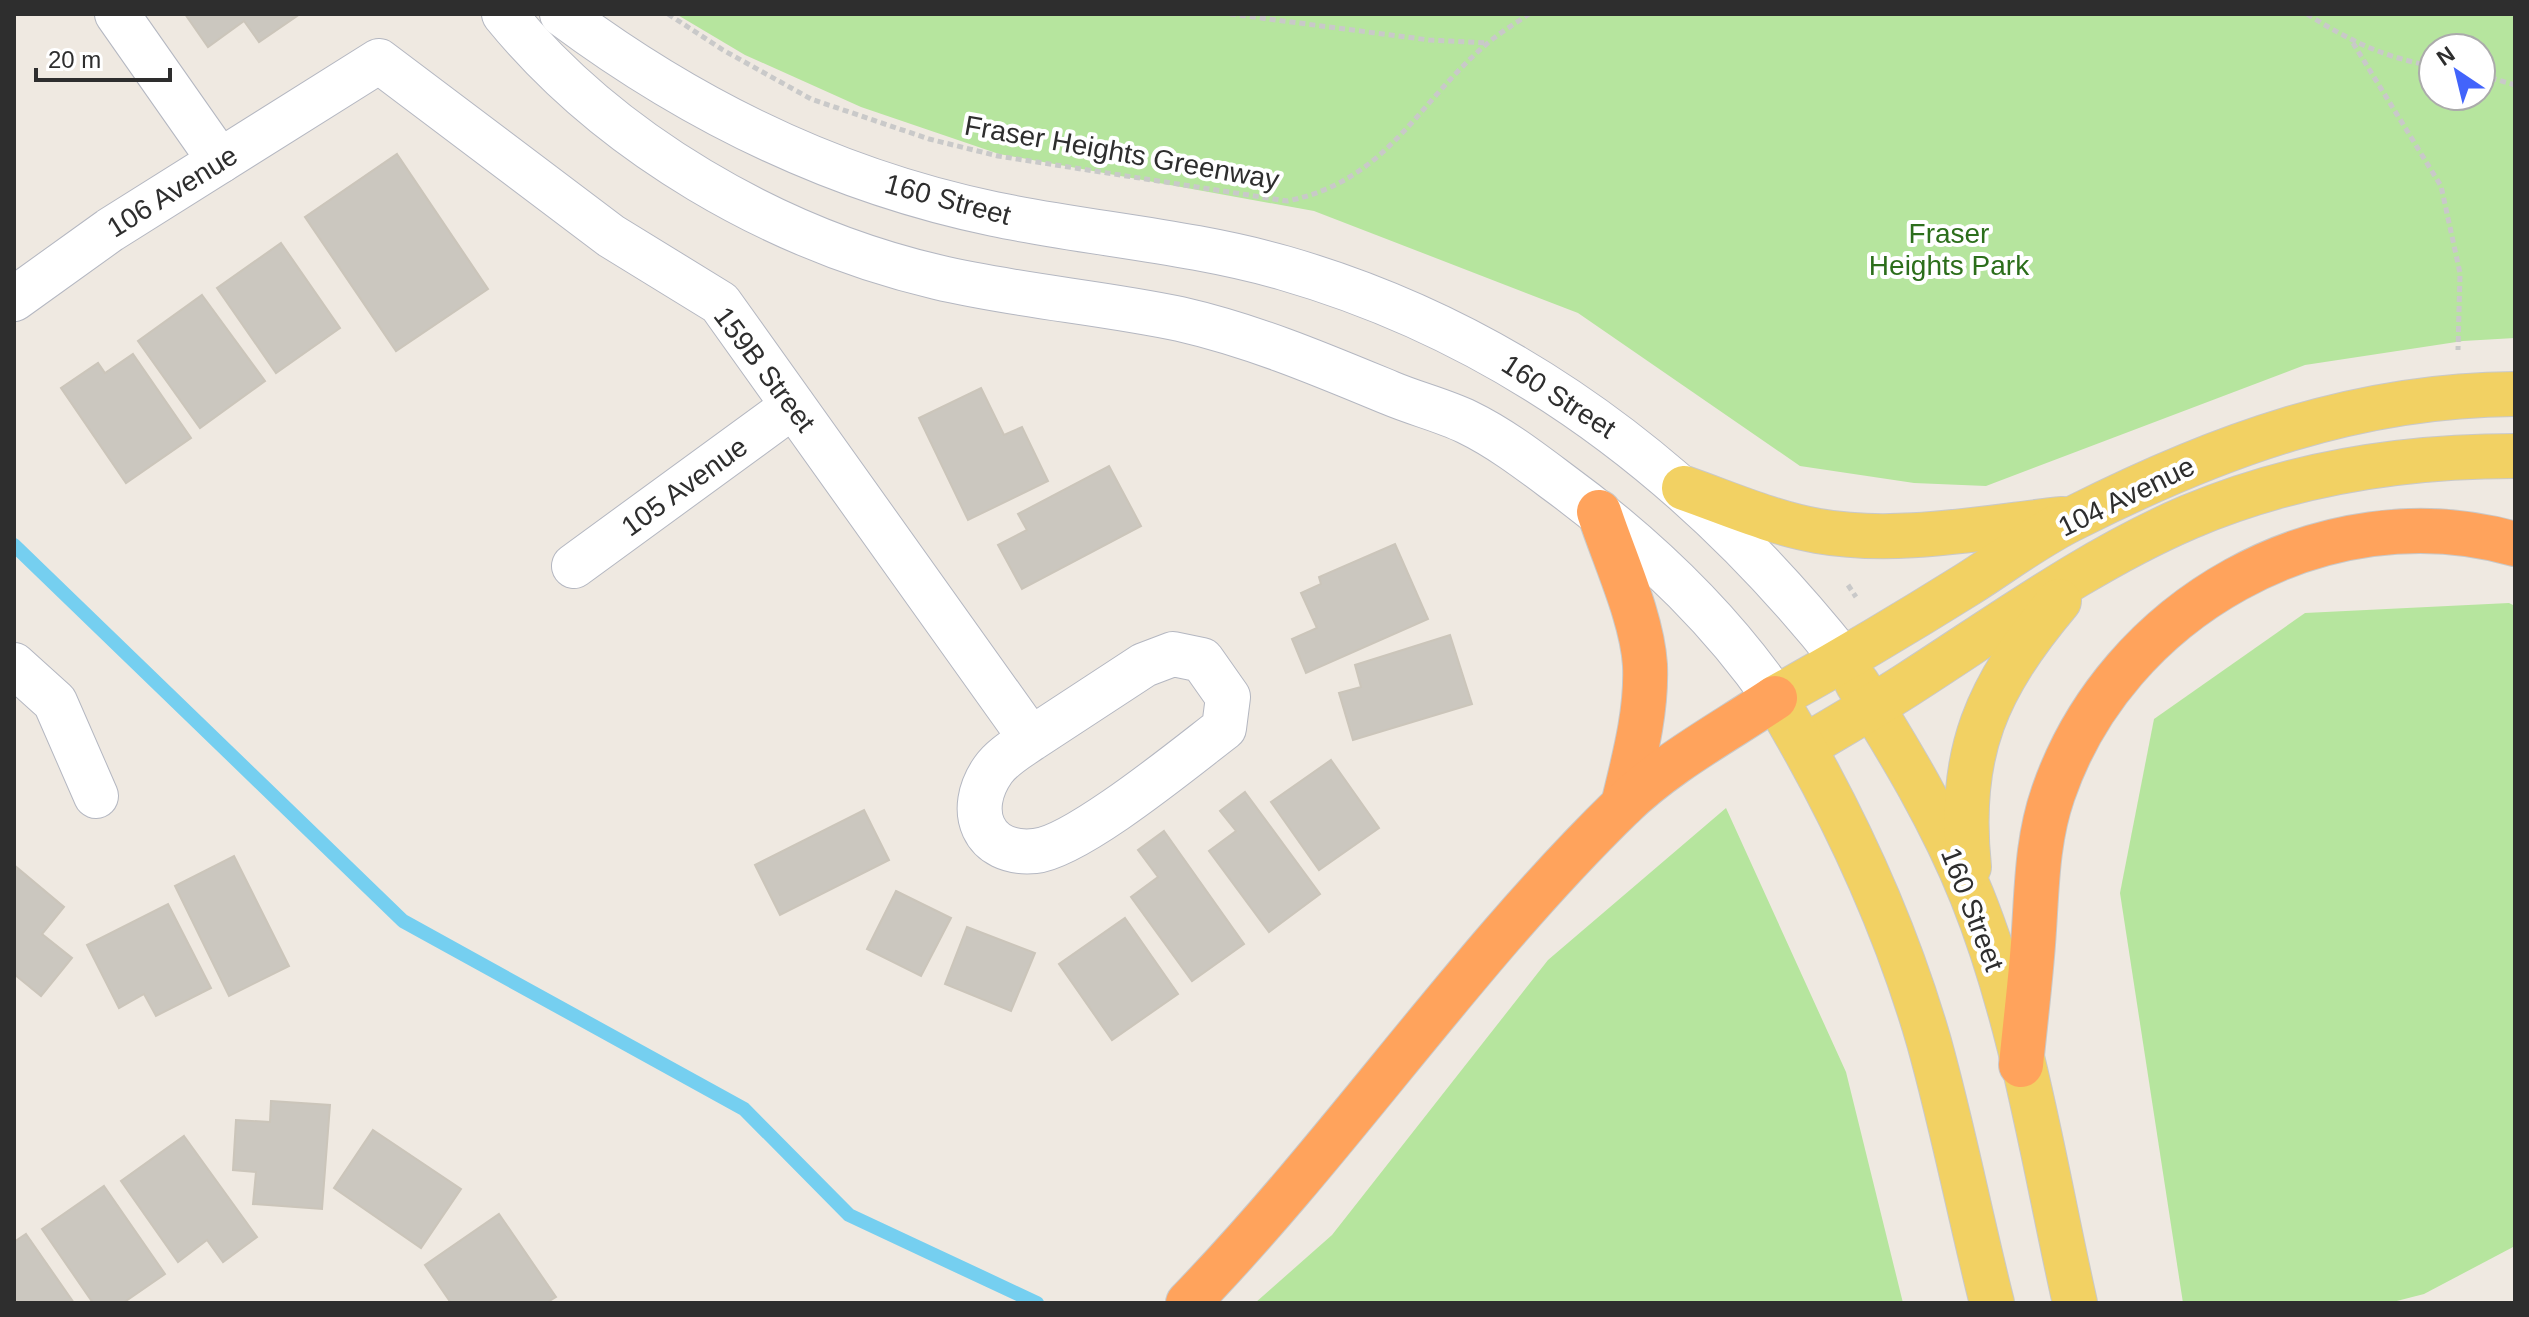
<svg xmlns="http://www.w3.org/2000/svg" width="2529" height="1317" font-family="Arial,sans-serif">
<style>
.green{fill:#b6e59e;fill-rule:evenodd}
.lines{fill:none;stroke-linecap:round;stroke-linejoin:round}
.stream{stroke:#75cff0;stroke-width:14}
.building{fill:#cbc7bf;stroke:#cbc5ba;stroke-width:2}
.minor-casing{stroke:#b4b7c1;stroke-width:46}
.major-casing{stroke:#c9c9c9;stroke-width:46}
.highway-casing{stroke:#c9c9c9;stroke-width:46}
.path{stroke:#c9c9c9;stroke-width:5;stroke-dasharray:6 4;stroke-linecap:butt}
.minor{stroke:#fff;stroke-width:44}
.major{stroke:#f2d163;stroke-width:44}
.highway{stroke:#ffa35c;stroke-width:44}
.labels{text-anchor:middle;stroke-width:8;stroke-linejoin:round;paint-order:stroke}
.street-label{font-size:28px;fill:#2e2e2e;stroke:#fff}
.park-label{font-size:28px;fill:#2c6e1b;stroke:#fff}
</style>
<rect width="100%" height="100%" fill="#efe9e1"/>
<!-- green -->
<g class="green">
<path d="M676 14H2515V338L2463 341 2305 365 1986 486 1914 483 1800 466 1578 313 1314 211 999 154 861 107 745 55ZM2433 48H2481V96H2433Z"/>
<polygon points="2509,603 2515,606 2515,1246 2424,1294 2389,1303 2183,1303 2120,893 2154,719 2305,613"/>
<polygon points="1726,808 1846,1072 1903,1303 1255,1303 1332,1235 1548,960"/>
</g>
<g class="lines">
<!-- stream -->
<polyline class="stream" points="14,545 403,921 744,1109 849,1215 1037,1303"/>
</g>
<!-- building -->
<g class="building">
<polygon points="185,14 300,14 259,42 244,21 208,47"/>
<polygon points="397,154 488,289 396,351 305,217"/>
<polygon points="281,243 340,328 276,373 217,288"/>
<polygon points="202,295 265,381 200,428 138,341"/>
<polygon points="133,354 191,438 126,483 61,388 98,363 105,373"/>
<polygon points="981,388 1004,435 1022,427 1048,481 968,520 919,418"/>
<polygon points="1109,466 1141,526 1022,589 998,545 1027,530 1018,514"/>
<polygon points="1395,544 1428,619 1306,673 1292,639 1317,628 1301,593 1321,584 1319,577"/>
<polygon points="1450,635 1472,704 1353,740 1339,693 1361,687 1355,665"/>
<polygon points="1331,760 1379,828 1319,870 1271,802"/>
<polygon points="1245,792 1320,894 1269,932 1209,851 1236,831 1220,811"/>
<polygon points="864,810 889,860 780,915 755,865"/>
<polygon points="1164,831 1244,944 1192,981 1131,897 1158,877 1138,850"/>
<polygon points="234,856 289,966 229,996 175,886"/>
<polygon points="14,865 64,907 42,934 72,958 41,996 14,974"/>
<polygon points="896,891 951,918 921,976 867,949"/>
<polygon points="168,904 211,988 156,1016 144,994 119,1008 87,945"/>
<polygon points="1125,918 1178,994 1112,1040 1059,964"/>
<polygon points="967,927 1035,953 1011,1011 945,984"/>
<polygon points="271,1101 330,1105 322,1209 253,1204 256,1172 233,1170 236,1120 270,1122"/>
<polygon points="373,1130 461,1189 421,1248 334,1188"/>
<polygon points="184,1136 257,1237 223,1262 207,1240 178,1262 121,1181"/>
<polygon points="104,1186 165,1274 123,1303 93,1303 42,1229"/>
<polygon points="499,1214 556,1297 546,1303 451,1303 425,1265"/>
<polygon points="26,1234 74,1303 14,1303 14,1242"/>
</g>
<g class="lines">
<defs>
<g id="minor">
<polyline points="117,14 220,161"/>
<path d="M504 14C610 144 775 239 937 277 1017 296 1100 302 1180 319 1254 336 1320 364 1390 393 1416 404 1442 410 1467 422 1498 437 1526 458 1554 479 1639 541 1715 611 1775 698"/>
<path d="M562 14C692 111 835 181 994 214 1091 234 1189 241 1284 268 1513 334 1697 476 1843 660"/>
<path d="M14 299 110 230 379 61 611 236 720 303 1031 739C1018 748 1002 757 993 770 965 810 982 856 1035 851 1077 847 1186 757 1224 728L1228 697 1202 660 1173 654 1144 665 1031 739"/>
<polyline points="574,566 793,406"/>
<polyline points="14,665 55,702 96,796"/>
</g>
<g id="major">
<path d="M1684 488C1727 503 1772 523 1818 531 1898 545 1984 527 2063 519"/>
<path d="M1857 683C1900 751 1942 821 1972 896 2023 1023 2045 1170 2075 1303"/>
<path d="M1804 747C1841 725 1878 704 1913 681 2003 623 2091 559 2189 517 2293 473 2403 456 2515 456"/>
<path d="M1969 867C1957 752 1987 687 2059 601"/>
<path d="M1992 1303C1970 1216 1953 1128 1929 1042 1894 921 1840 806 1775 698 1840 662 1904 624 1968 584 2003 562 2038 535 2076 517 2217 446 2356 395 2515 394"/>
</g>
<g id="highway">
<path d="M1599 512C1614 558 1642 617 1645 665 1647 712 1634 759 1623 805"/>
<path d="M2021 1065C2025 1024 2030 984 2033 944 2037 893 2036 843 2053 794 2116 609 2324 490 2515 544"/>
<path d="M1188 1303C1341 1145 1464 960 1622 806 1666 763 1724 732 1775 698"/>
</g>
</defs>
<!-- minor casing -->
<use href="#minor" class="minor-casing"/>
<!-- major casing -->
<use href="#major" class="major-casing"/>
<!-- highway casing -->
<use href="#highway" class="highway-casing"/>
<!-- path -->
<g class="path">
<path d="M668 14 723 50 811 99 929 139 998 156 1287 201C1388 181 1417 102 1489 42 1501 32 1516 23 1529 14"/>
<polyline points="1230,14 1429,40 1487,43"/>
<path d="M2307 14C2348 40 2385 58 2433 66"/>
<polyline points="2353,43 2441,186 2460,273 2458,350"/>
<polyline points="2481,75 2515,85"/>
<polyline points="1848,585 1856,597"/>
</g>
<!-- minor -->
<use href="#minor" class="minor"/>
<!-- major -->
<use href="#major" class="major"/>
<!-- highway -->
<use href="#highway" class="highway"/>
</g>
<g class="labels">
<!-- street labels -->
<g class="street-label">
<text transform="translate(1122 152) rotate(10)" y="10">Fraser Heights Greenway</text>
<text transform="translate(172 191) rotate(-32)" y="10">106 Avenue</text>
<text transform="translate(948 199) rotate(15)" y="10">160 Street</text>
<text transform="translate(765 369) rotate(53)" y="10">159B Street</text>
<text transform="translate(1559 396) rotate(33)" y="10">160 Street</text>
<text transform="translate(684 486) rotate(-36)" y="10">105 Avenue</text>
<text transform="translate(2126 496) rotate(-26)" y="10">104 Avenue</text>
<text transform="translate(1973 909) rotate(69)" y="10">160 Street</text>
</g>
<!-- park labels -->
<g class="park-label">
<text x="1949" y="243">Fraser<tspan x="1949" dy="32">Heights Park</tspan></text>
</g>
</g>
<!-- border -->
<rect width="2529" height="1317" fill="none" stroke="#2e2e2e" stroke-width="32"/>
<!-- north arrow -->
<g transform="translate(2457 72) rotate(325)"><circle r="38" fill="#ffffff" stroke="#ababab" stroke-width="2"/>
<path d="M0-6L14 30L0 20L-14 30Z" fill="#4264fb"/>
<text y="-12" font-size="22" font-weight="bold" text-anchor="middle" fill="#2e2e2e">N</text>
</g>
<!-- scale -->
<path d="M36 68v12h134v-12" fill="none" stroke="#2e2e2e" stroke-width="4"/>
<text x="48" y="68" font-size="24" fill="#2e2e2e" stroke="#ffffff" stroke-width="6" paint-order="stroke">20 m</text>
</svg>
